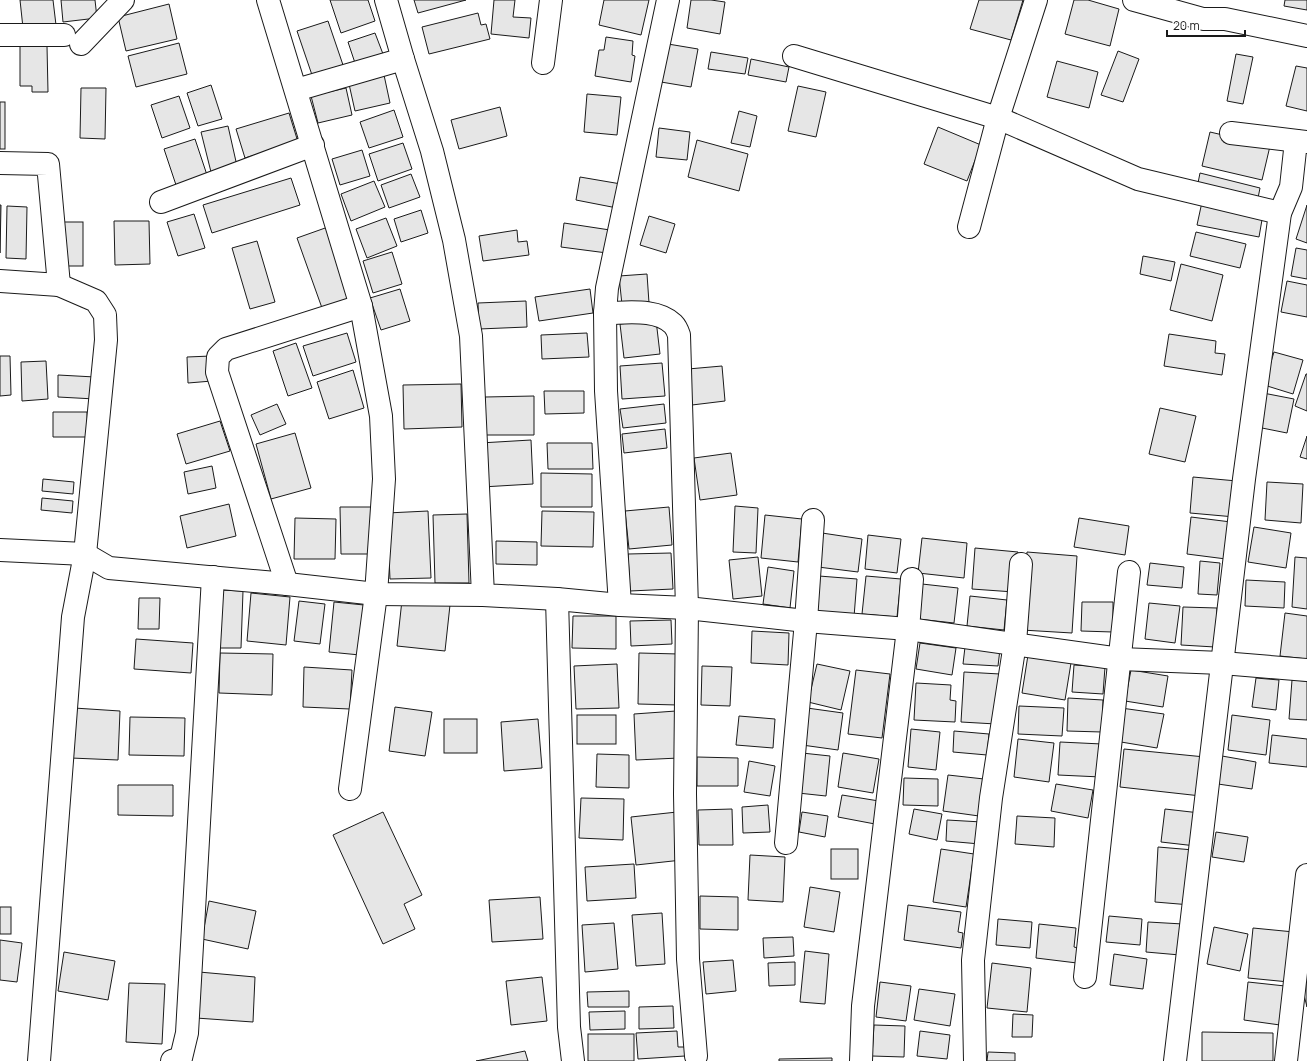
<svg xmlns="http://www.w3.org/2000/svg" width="1307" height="1061" font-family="Manrope,sans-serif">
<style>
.building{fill:#e6e6e6;stroke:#1a1a1a}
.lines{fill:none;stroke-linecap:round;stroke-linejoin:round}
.minor-casing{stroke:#1a1a1a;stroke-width:24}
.minor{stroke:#fff;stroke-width:22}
</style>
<rect width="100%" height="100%" fill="#fff"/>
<!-- building -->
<g class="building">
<polygon points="20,0 53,0 56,25 23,28"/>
<polygon points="61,0 95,0 97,18 63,22"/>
<polygon points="330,0 368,0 375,21 341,33"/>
<polygon points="414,0 466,0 418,13"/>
<polygon points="494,0 515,0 513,17 531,18 529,38 491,34"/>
<polygon points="604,0 649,0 641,35 599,25"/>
<polygon points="691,0 711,0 725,2 720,34 687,28"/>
<polygon points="979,0 1023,0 1011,40 970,29"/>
<polygon points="1074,0 1088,0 1119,9 1110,46 1065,34"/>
<polygon points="1285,0 1307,0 1307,10 1284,6"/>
<polygon points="169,4 177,39 126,51 118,17"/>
<polygon points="478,13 481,25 486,24 490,39 429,54 422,27"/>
<polygon points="328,21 343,65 312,75 297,31"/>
<polygon points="375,33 383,54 355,63 348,42"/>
<polygon points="606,37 633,41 632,55 635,56 631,82 595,76 599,50 604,50"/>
<polygon points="179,43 187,74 136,87 128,56"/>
<polygon points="668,44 698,49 691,87 661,82"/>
<polygon points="20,45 47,46 48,92 32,92 32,86 20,86"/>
<polygon points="1118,51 1139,59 1123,102 1101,95"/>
<polygon points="711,52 748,58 745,74 708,69"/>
<polygon points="1236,54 1253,57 1243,104 1227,101"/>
<polygon points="751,59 789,67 786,82 748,75"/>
<polygon points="1057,61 1098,72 1089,108 1047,97"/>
<polygon points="1296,66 1307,68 1307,111 1286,106"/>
<polygon points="384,75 390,103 355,111 349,84"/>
<polygon points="211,85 222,119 198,126 187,93"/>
<polygon points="798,86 826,92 816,137 788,131"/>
<polygon points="81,88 106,88 105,139 80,138"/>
<polygon points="346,88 352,115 318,123 311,96"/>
<polygon points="587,94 621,97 617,135 584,132"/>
<polygon points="179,96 190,128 162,138 151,105"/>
<rect x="0" y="102" width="5" height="47"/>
<polygon points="500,107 507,136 459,149 451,120"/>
<polygon points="394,110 403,137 369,148 360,122"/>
<polygon points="739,111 757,116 750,147 731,143"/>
<polygon points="289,113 298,142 245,158 236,129"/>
<polygon points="228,126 237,166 211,172 201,132"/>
<polygon points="938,127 981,145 967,181 924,164"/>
<polygon points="659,128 690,132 687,160 656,157"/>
<polygon points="1210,132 1270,146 1262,180 1202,166"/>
<polygon points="195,139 207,175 176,185 164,149"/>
<polygon points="697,140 748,154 739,191 688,177"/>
<polygon points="403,143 412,169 378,181 369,154"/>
<polygon points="362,150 370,176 340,185 332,159"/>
<polygon points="1200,173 1260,188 1257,203 1197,188"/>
<polygon points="411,174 420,197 389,208 381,185"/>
<polygon points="580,177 621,184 617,208 576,200"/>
<polygon points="291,178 300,205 212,233 203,205"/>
<polygon points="374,181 385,207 351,221 341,194"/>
<polygon points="1202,202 1263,214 1259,237 1197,225"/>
<polygon points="0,205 1,205 0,253"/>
<polygon points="1307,205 1307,243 1296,239"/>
<polygon points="7,206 27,207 26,259 6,258"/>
<polygon points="421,210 428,233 401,242 394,219"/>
<polygon points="194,214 205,248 178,256 167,222"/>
<polygon points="649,216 675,224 666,253 640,245"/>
<polygon points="386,218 397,246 367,258 356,229"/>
<polygon points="114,221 149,221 150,264 115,265"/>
<rect x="62" y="222" width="21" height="44"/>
<polygon points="564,223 610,230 607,253 561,247"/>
<polygon points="328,227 353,298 322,308 297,238"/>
<polygon points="517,230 518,242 527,241 529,255 483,261 479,236"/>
<polygon points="1196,232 1246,244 1240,268 1190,256"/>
<polygon points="257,241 275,302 250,309 232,248"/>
<polygon points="1296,248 1307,250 1307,279 1291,276"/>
<polygon points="392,252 402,284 373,293 363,261"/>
<polygon points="1143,256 1175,262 1171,281 1140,274"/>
<polygon points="1181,264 1223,275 1212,321 1170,310"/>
<polygon points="647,274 649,303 622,305 619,276"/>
<polygon points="1287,281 1307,285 1307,317 1281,312"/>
<polygon points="400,289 410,321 381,330 370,298"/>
<polygon points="590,289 593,313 539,321 535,297"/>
<polygon points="526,301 527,327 479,329 478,303"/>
<polygon points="656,320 660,354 624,358 620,324"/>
<polygon points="347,333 356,362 313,376 303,346"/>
<polygon points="587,333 589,357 542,359 541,335"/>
<polygon points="1169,334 1216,341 1215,353 1225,354 1222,375 1164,366"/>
<polygon points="296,343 312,388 288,396 273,351"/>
<polygon points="1274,352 1303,360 1293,394 1264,385"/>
<polygon points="0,356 10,356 11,395 0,396"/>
<polygon points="211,356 212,381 188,383 187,357"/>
<polygon points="46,361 48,399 22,401 21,362"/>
<polygon points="662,363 665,396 622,399 620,366"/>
<polygon points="722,366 725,401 692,405 688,369"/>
<polygon points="353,370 364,408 329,419 317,382"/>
<polygon points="1306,374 1307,374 1307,411 1295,406"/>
<polygon points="58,375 95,377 95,399 58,397"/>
<polygon points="461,384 462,427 404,429 403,385"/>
<polygon points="544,391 584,391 584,413 545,414"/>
<polygon points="1263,393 1294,399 1287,433 1257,427"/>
<polygon points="534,396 534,435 485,435 485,397"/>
<polygon points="277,404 286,424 260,435 251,415"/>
<polygon points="664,404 666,423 623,428 620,409"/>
<polygon points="1160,408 1196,416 1185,462 1149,454"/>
<polygon points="53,412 87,412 88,437 53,437"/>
<polygon points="220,421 230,451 186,464 177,434"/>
<polygon points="665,429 667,448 624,453 622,434"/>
<polygon points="295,433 311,488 271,499 256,444"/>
<polygon points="1307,436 1307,459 1300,457"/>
<polygon points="531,440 533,484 482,487 480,443"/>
<polygon points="547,443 592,443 593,469 548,469"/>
<polygon points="731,453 737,495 700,500 694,458"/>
<polygon points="212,466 216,488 188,494 184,472"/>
<polygon points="541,473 592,474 592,507 541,507"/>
<polygon points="1193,477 1237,481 1235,517 1190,513"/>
<polygon points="43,479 74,482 73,494 42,491"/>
<polygon points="1267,482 1303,484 1301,523 1265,520"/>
<polygon points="42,498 73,501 72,513 41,510"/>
<polygon points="229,504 236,536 187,548 180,516"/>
<polygon points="735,506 758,508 756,553 733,552"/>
<polygon points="340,507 374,507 374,554 341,554"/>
<polygon points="669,507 672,545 629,549 625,511"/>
<polygon points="428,511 431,578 390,579 387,513"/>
<polygon points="542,511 594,512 593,547 541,546"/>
<polygon points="467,514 469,583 435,583 433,515"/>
<polygon points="765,515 802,519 798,562 761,558"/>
<polygon points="1191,517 1231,522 1226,559 1187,554"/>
<polygon points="295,518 336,519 335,559 294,559"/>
<polygon points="1079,518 1129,526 1125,555 1074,547"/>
<polygon points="1254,527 1291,533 1286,568 1248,562"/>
<polygon points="822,533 862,539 858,572 818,567"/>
<polygon points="868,535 901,539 897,573 865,569"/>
<polygon points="922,538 967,543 964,578 918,573"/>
<polygon points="496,541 537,542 537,565 496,564"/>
<polygon points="975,548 1018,552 1014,592 972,589"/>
<polygon points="1027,552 1077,556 1072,633 1022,630"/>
<polygon points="671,553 673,589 630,591 628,554"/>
<polygon points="758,557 762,596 733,599 729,560"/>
<polygon points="1295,557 1307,558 1307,609 1292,607"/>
<polygon points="1200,561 1220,563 1217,595 1198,594"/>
<polygon points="1150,563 1184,567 1182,588 1147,585"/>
<polygon points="768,567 794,571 790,608 763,604"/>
<polygon points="819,576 857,579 854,617 815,612"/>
<polygon points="866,576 901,579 897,617 862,614"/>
<polygon points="1246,580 1285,582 1284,608 1245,606"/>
<polygon points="922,584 958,588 954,623 918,619"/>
<polygon points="220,590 243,591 241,648 218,648"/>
<polygon points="251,593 290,597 286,645 247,641"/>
<polygon points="970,596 1007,600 1004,630 967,626"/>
<polygon points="139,598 160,598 159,629 138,629"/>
<polygon points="402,600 450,605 445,651 397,646"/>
<polygon points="299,601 325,604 320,644 294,641"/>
<polygon points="334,602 364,605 360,655 329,652"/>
<polygon points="1082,602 1113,602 1113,632 1081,631"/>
<polygon points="1149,603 1180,606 1175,643 1145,639"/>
<polygon points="1183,607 1217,608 1215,647 1181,645"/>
<polygon points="1285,613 1307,616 1307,659 1280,656"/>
<polygon points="573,616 616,616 616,649 572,648"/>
<polygon points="671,620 672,644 631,646 630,621"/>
<polygon points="752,631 789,633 788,665 751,663"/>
<polygon points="136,639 193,643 191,673 134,669"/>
<polygon points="920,643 956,648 952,675 916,669"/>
<polygon points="965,647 1000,649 998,666 963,664"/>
<polygon points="220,653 273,654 272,695 219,693"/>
<polygon points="639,653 679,654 678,705 638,704"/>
<polygon points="1028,655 1071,663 1065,700 1022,693"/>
<polygon points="617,664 619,708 576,709 574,666"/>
<polygon points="817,664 850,671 841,710 808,702"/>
<polygon points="1074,665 1105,667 1103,694 1072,692"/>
<polygon points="702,666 732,667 730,706 701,705"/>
<polygon points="304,667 352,670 350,709 303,707"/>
<polygon points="856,670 890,674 882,738 848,734"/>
<polygon points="1131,670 1168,676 1163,707 1125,701"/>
<polygon points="964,672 1000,674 996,724 961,722"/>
<polygon points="1256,678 1279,680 1276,710 1252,707"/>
<polygon points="1292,680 1307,681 1307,720 1289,719"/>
<polygon points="916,683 951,685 950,700 956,701 955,722 914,720"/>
<polygon points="1068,698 1103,700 1102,732 1067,731"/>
<polygon points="1019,706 1064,708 1062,736 1018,734"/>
<polygon points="395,707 432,712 425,756 389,751"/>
<polygon points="74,708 120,711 118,760 71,758"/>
<polygon points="807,708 843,713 838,750 802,745"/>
<polygon points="1121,708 1164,714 1157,748 1115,741"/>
<polygon points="676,711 679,758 636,760 634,714"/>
<rect x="577" y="715" width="39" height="29"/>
<polygon points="1232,715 1270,720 1266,755 1228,750"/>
<polygon points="739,716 775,719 773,748 736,745"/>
<polygon points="130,717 185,718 184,756 129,755"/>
<rect x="444" y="719" width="33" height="34"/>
<polygon points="538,719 542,768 504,771 501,722"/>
<polygon points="911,729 940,732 936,770 908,767"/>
<polygon points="954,731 989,734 987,755 953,752"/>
<polygon points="1272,735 1307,739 1307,767 1269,763"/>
<polygon points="1018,739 1054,743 1049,782 1014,777"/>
<polygon points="1060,742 1102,744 1101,777 1058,775"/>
<polygon points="1124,749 1205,757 1201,796 1120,787"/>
<polygon points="802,753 830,756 826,796 798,793"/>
<polygon points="843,753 879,759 873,793 838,787"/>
<polygon points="597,754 629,755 629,788 596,787"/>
<polygon points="1222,756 1256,762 1252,789 1218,784"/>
<polygon points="697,757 738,758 738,786 697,786"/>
<polygon points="749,761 775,766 770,796 744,792"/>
<polygon points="948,775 984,779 979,816 943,811"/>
<polygon points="904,778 938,779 938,806 903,805"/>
<polygon points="1056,784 1093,790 1088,818 1051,811"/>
<polygon points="118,785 173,785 173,816 118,815"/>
<polygon points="842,795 879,801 875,824 838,817"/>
<polygon points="581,798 624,799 623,840 579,838"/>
<polygon points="768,805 770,832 743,833 742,807"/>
<polygon points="732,809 733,845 699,845 698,810"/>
<polygon points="914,809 942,814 937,840 909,834"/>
<polygon points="1165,809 1200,813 1196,846 1161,842"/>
<polygon points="383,812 422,895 404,904 415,929 383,944 333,835"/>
<polygon points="677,812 682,860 636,865 631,817"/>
<polygon points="802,812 828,816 825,837 799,832"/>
<polygon points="1017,816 1055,818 1054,847 1015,844"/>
<polygon points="947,820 982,822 980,844 946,841"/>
<polygon points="1216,832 1248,837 1244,862 1212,857"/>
<polygon points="1158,847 1194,850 1191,905 1155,902"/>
<rect x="831" y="849" width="27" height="30"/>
<polygon points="941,849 974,854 966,907 933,902"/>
<polygon points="750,855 785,857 783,902 748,900"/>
<polygon points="634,864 636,898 587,901 585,867"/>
<polygon points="810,887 840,892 834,932 804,927"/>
<polygon points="700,896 738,897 738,930 700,929"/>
<polygon points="540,897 543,939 492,942 489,900"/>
<polygon points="209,901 256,911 248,949 202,939"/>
<polygon points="908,905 961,912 958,932 963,933 961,948 904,940"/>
<rect x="0" y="907" width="11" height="27"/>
<polygon points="662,913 665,964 636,966 632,915"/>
<polygon points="1109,916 1142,919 1140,945 1106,942"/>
<polygon points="998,919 1032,922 1030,948 996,945"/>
<polygon points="1148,922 1183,924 1180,955 1146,952"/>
<polygon points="614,923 618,969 585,972 582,925"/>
<polygon points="1039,924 1076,928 1074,947 1078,948 1077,963 1036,958"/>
<polygon points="1214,927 1248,934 1240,971 1207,964"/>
<polygon points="1253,928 1294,932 1289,982 1248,978"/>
<polygon points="793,937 794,956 764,958 763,938"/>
<polygon points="0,940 22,943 17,982 0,980"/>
<polygon points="805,951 829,954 825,1004 800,1002"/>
<polygon points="64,952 115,961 108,1000 58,991"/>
<polygon points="1114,954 1147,959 1143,989 1110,985"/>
<polygon points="733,960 736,991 706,994 703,962"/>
<polygon points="795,962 795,985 769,986 768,963"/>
<polygon points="992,963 1031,968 1027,1012 987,1008"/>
<polygon points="199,972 255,977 253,1022 196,1018"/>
<polygon points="542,977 547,1021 511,1025 506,981"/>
<polygon points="880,982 911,986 906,1021 876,1017"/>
<polygon points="1248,982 1285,986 1280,1025 1244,1020"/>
<polygon points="1307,982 1307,1007 1301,983"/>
<polygon points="129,983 165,984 162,1044 126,1042"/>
<polygon points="919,989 955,994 950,1026 914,1020"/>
<polygon points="629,991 629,1007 588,1007 587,992"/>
<polygon points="673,1006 674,1028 639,1029 639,1007"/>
<polygon points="625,1011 625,1029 590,1030 589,1012"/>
<polygon points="1013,1014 1033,1015 1032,1037 1012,1037"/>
<polygon points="874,1025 905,1026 904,1057 872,1056"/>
<polygon points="677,1031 678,1047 685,1047 685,1056 638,1059 636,1033"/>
<polygon points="920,1031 950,1035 947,1059 917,1056"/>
<polygon points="1202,1032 1273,1033 1273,1061 1202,1061"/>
<rect x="588" y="1034" width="46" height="27"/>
<polygon points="525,1051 528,1061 476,1061"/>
<polygon points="988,1052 1015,1053 1015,1061 987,1061"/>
<polygon points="832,1058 832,1061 779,1061 779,1059"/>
</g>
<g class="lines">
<defs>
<g id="minor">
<polyline points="268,0 361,306 381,416 384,479 376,594 483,595"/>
<polyline points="386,0 403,59 432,151 454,240 471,336 483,595 557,599 620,605"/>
<polyline points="668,0 607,288 605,313 606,391 620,605 687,608 806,621 908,629 1120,659 1222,663 1307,670"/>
<polyline points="1134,0 1203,19 1225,19 1307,36"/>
<polyline points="0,35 64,35"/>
<polyline points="81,44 123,0"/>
<polyline points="794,56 998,118 1138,179 1280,213"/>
<polyline points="543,63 551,0"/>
<polyline points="296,90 403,59"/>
<polyline points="1231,133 1307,142"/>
<polyline points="0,163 48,164 59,285 0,281"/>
<polyline points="161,202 313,145"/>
<polyline points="969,227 998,118 1036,0"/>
<path d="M605 313C627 313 656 308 673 324 676 327 678 332 679 335L687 608 685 794 688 959 696 1056"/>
<polyline points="0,550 85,554 109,568 287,584 376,594 350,789"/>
<polyline points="287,584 217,372 218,357 226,349 361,306"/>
<polyline points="557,599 569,1027 573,1061"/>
<polyline points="786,843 806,621 813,520"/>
<polyline points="1085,977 1129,572"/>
<polyline points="39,1061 73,617 85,554 106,340 105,315 96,301 59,285"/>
<polyline points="172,1061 181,1058 187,1033 213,577"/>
<polyline points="861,1061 863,1006 908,629 912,579"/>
<polyline points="975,1061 973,960 991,798 1015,643 1021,564"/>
<polyline points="1175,1061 1244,479 1280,213 1291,187 1296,141"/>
<polyline points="1286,1061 1307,875"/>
</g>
</defs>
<!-- minor casing -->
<use href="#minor" class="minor-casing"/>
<!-- minor -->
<use href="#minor" class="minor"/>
</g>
<!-- scale -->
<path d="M1167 30v6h78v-6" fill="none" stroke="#1a1a1a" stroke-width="2"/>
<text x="1173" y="30" font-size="12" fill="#1a1a1a" stroke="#ffffff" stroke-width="3" paint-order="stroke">20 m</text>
</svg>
